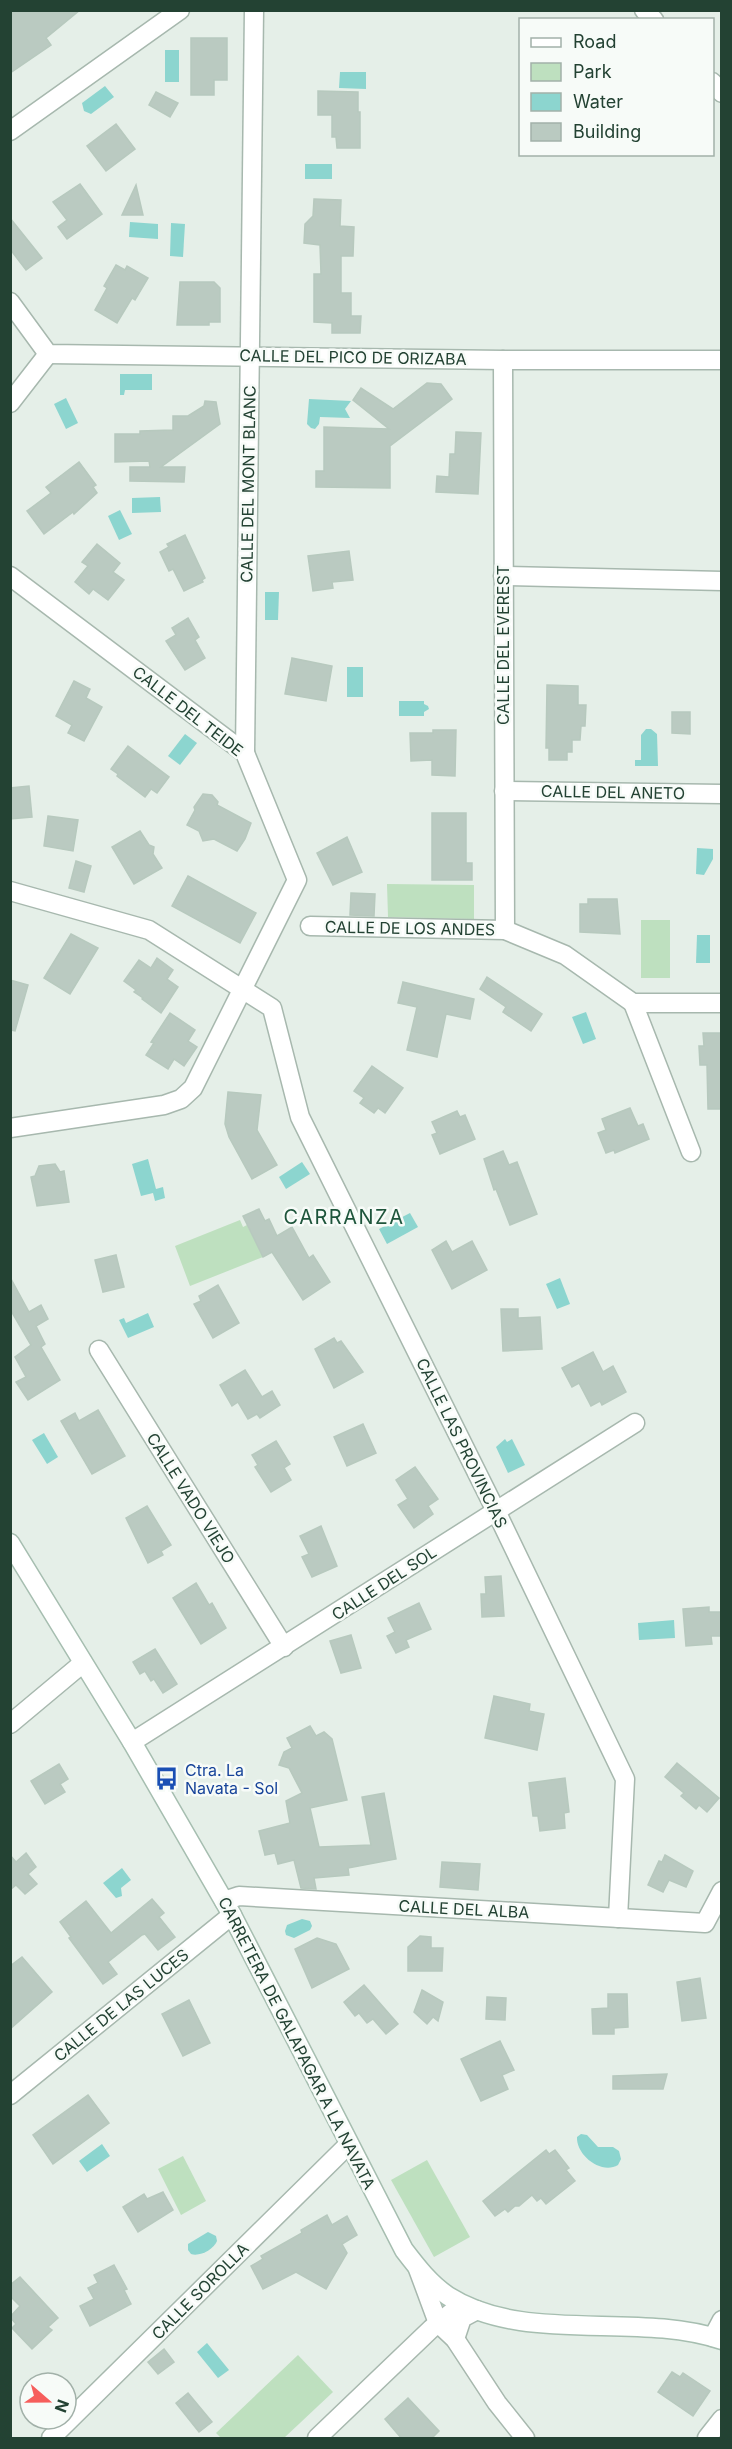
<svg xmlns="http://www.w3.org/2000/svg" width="732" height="2449" font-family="Inter,sans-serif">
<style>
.green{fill:#bee0bf}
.water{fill:#8cd5cf}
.building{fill:#bacac1;stroke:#b7c9be;stroke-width:1.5}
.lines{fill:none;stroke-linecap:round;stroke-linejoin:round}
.street-casing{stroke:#a7b8ae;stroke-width:21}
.secondary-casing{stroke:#a6beb0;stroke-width:21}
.street{stroke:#fff;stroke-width:18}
.secondary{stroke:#fff;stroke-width:18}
.labels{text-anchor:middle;stroke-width:5;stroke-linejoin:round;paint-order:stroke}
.street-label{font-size:16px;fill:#234233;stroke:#f7fbf8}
.transit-label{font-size:16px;fill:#164399;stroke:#f7fbf8;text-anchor:start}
.quarter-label{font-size:20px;letter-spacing:1.5px;fill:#1e553b;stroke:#f7fbf8}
</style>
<rect width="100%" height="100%" fill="#e5efe8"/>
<!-- green -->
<g class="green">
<polygon points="387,884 474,885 474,919 388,917"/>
<rect x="641" y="920" width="29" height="58"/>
<polygon points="240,1220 243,1227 247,1225 263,1257 190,1286 175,1246"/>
<polygon points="183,2156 206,2201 181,2215 158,2169"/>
<polygon points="427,2160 470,2237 434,2257 391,2180"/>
<polygon points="298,2355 333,2392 284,2438 221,2438 216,2433"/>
</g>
<!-- water -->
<g class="water">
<rect x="165" y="50" width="14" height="32"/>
<polygon points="340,72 366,72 366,89 339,88"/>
<polygon points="105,86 114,97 91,114 84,111 82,103"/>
<rect x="305" y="164" width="27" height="15"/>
<polygon points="130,222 158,224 158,239 129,237"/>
<polygon points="171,223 185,224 183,257 170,256"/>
<polygon points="120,374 152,374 152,390 125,390 124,395 120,395"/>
<polygon points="66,398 78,423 66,429 54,404"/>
<polygon points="309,399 351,401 345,409 350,418 320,417 319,424 315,429 311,428 307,424"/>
<polygon points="160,497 161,512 132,513 132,498"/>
<polygon points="120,510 132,534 119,540 108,516"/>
<polygon points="265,592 279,592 278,620 265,620"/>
<rect x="347" y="667" width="16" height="30"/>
<polygon points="399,701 424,701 424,704 428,706 429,709 424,712 424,716 399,716"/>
<polygon points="646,729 651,729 657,734 658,766 635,766 635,760 641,760 641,735"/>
<polygon points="185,734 197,743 180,765 168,756"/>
<polygon points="697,848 713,849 713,859 704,875 696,874"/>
<polygon points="697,935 710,935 710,963 696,963"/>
<polygon points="586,1012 596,1039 583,1044 572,1017"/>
<polygon points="148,1159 156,1189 163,1187 165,1198 155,1201 153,1193 141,1196 132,1164"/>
<polygon points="302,1162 310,1174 286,1189 279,1177"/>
<polygon points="410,1213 418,1227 387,1244 379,1229"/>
<polygon points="560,1278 570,1304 557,1309 546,1284"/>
<polygon points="148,1313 154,1327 128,1338 119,1320 124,1318 126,1323"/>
<polygon points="44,1433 58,1457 47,1464 32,1440"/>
<polygon points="505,1439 507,1442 512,1439 525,1465 508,1473 496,1447"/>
<polygon points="674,1620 675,1638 639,1640 638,1623"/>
<polygon points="122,1868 131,1880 121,1888 122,1896 116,1898 103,1883"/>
<polygon points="302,1919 310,1921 312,1926 310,1930 294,1938 286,1935 285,1931 287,1925"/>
<path d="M581 2134 587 2135 598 2147H613L619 2151 621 2159 618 2165C601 2175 576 2155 577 2137Z"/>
<polygon points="102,2144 110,2156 87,2172 79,2161"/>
<path d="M208 2232 216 2236 217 2241C214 2249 200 2257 191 2254L188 2250V2244Z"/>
<polygon points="207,2343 229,2370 218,2378 197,2352"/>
</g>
<!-- building -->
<g class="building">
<polygon points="10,10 80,10 46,38 51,45 10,73"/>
<polygon points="191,38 227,38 227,80 214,80 214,95 191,95"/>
<polygon points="318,91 358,92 358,112 360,112 360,148 337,148 336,137 332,137 332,115 318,115"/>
<polygon points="156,92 178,103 170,117 149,105"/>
<polygon points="116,124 135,149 106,171 87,146"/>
<polygon points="80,184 102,214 67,239 58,227 67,220 53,202"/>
<polygon points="136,185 143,215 122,215"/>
<polygon points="314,199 341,200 340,226 354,227 353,256 341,256 341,293 351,293 351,316 361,316 360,333 332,333 332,323 314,322 314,274 321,274 320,245 304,243 305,224 313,216"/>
<polygon points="10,218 42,258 26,270 10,249"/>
<polygon points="116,265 125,270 127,266 148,278 135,300 132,298 117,323 95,310 107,288 104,286"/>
<polygon points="180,282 214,282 220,288 220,322 209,322 209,325 177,325"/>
<polygon points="427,383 441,384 452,399 390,446 390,488 316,487 316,471 324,471 324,427 389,429 353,400 361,388 393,409"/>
<polygon points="205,401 216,402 220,424 161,467 185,467 184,482 130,481 130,467 150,467 149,461 115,462 115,434 140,434 140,431 173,430 173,416 188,416 204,406"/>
<polygon points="456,432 481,433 478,494 436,492 437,476 449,477 450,454 455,454"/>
<polygon points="79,462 96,485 93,487 97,493 74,514 73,512 44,534 27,511 51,493 46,487"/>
<polygon points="185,535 205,578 202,580 203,582 184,591 173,569 169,571 160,552 169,547 167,544"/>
<polygon points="97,544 120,563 113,572 124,580 108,600 93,589 89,594 75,582 88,566 82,562"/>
<polygon points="349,551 353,580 332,582 333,588 313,591 308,556"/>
<polygon points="188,618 199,637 195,640 205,658 185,670 166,641 176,635 172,628"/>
<polygon points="292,658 332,666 326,701 285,694"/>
<polygon points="74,681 90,689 86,698 102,707 84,741 68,733 72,725 56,716"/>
<polygon points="547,685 578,686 578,705 586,705 585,726 581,726 580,740 572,740 572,752 567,752 567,760 549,760 549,748 546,748"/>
<polygon points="672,712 690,712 690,734 672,733"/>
<polygon points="433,730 456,730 455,776 432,775 432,760 411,761 410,733 433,733"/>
<polygon points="128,746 169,777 157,793 151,789 145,797 117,776 118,774 111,769"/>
<polygon points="29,786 32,817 10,819 10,788"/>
<polygon points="203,794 212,795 218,802 217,805 251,823 245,839 237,851 214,839 203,841 199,831 187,825 195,810 194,807"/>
<polygon points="432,813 466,813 466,863 472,863 472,880 432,880"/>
<polygon points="48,816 78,820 73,851 44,846"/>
<polygon points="140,831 149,845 154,847 153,854 162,868 134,884 112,847"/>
<polygon points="347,837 362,872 333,885 317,853"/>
<polygon points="76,861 91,866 84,892 69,888"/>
<polygon points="188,876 256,913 240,943 172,906"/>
<polygon points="351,893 375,894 374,916 350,915"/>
<polygon points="588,899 617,899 620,934 580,932 580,904 588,904"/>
<polygon points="71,934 98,948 70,994 44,978"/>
<polygon points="157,958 173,970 167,979 178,987 161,1013 142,999 143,998 134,992 136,990 124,981 139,960 151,968"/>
<polygon points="487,977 542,1014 531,1031 503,1012 506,1007 480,989"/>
<polygon points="10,980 28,985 15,1031 10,1030"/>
<polygon points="403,982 474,999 470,1019 446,1014 437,1057 407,1050 417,1007 398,1003"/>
<polygon points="170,1013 195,1030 188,1041 197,1047 184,1066 174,1059 168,1069 146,1055 154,1043 151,1042"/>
<polygon points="703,1033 722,1033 722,1109 708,1109 707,1065 700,1065 699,1046 704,1046"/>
<polygon points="372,1066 403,1088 385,1113 378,1108 374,1113 360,1103 364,1098 354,1091"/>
<polygon points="228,1092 261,1095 257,1130 277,1165 252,1179 229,1137 225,1124"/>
<polygon points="630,1108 638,1126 643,1124 649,1139 615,1153 614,1150 606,1153 598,1133 606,1130 602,1119"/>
<polygon points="457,1111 460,1117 465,1115 475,1139 440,1154 432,1135 437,1133 432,1122"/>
<polygon points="503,1151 509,1165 517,1162 537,1214 510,1225 496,1189 494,1190 484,1159"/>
<polygon points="55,1164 60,1172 64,1171 69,1202 37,1206 31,1177 35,1176 39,1166"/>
<polygon points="259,1209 265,1221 269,1219 277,1236 292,1227 309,1258 313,1255 330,1282 303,1300 272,1252 263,1257 243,1216"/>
<polygon points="446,1241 452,1252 472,1241 487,1270 452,1289 432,1250"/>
<polygon points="116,1255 124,1287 103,1292 95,1260"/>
<polygon points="10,1277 29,1312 41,1305 48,1319 36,1326 45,1344 41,1347 60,1380 28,1400 16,1382 26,1377 15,1357 31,1345 10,1309"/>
<polygon points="218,1285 239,1323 213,1338 194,1304 201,1301 199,1296"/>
<polygon points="501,1309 518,1309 518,1318 540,1317 542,1349 503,1351"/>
<polygon points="334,1338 337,1343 341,1341 363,1372 334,1388 315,1349"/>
<polygon points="593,1352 603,1372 613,1366 626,1392 602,1405 600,1401 591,1406 579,1383 572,1387 562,1368"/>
<polygon points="245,1370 262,1397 272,1391 280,1405 260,1418 257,1414 248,1419 238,1402 232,1406 220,1385"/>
<polygon points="98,1410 125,1456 92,1474 61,1421 75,1413 79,1421"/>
<polygon points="363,1424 376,1453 347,1466 334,1437"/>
<polygon points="276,1441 290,1464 284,1468 291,1480 271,1492 255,1467 258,1465 252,1455"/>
<polygon points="415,1467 438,1499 428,1506 433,1514 414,1528 398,1505 408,1499 396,1480"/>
<polygon points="147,1506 171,1545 161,1551 163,1555 148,1563 126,1518"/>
<polygon points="321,1526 337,1566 312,1577 302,1557 309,1554 300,1536"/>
<polygon points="501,1576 504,1616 482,1617 481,1594 486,1594 485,1577"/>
<polygon points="196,1583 209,1605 212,1603 226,1628 201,1644 173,1598"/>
<polygon points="419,1603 431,1629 406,1640 409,1647 396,1653 387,1636 395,1632 388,1618"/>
<polygon points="709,1607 709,1612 722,1612 722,1636 711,1636 712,1644 686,1646 683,1609"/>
<polygon points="351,1635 361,1668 341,1673 330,1641"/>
<polygon points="155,1649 177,1684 163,1693 154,1679 151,1681 145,1671 140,1674 133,1662"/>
<polygon points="494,1696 530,1704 529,1711 544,1714 537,1750 485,1738"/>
<polygon points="310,1726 316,1736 324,1732 332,1739 347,1800 310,1808 319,1847 371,1845 362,1797 384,1793 396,1859 348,1868 349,1875 314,1878 316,1889 301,1888 294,1860 278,1864 275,1853 265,1855 259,1831 290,1823 286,1801 302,1793 289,1768 279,1765 284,1752 292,1748 287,1738"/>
<polygon points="677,1763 719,1798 707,1812 699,1805 696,1809 681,1796 684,1793 665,1777"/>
<polygon points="59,1764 68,1779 60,1784 65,1792 45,1804 31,1781"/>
<polygon points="565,1778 569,1812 564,1813 565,1828 540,1831 538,1816 533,1816 529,1783"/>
<polygon points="26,1853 36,1867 28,1874 37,1884 25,1894 16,1885 10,1890 10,1855 16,1862"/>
<polygon points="665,1855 693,1871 686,1887 669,1880 663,1892 648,1885 659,1861 662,1862"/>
<polygon points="442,1862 480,1864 478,1890 440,1887"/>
<polygon points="152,1899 164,1913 159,1917 175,1937 158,1950 145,1934 142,1935 108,1962 117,1974 103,1984 69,1938 71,1937 60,1922 86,1901 111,1933"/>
<polygon points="420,1936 431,1937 431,1948 443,1948 442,1971 408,1971 408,1947"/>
<polygon points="317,1938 336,1944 349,1969 312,1988 295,1949"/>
<polygon points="22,1957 52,1992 10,2029 10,1966"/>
<polygon points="700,1978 706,2018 682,2021 677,1982"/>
<polygon points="364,1985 398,2024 386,2034 373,2019 367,2023 359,2013 355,2016 344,2002"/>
<polygon points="422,1990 443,2002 438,2021 433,2017 427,2024 414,2012"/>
<polygon points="608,1994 627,1994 628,2027 614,2028 614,2034 593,2034 592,2009 608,2008"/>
<polygon points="487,1997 506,1998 505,2020 486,2019"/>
<polygon points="189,2000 210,2043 183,2056 162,2014"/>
<polygon points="500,2041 514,2070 502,2075 508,2089 481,2101 461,2059"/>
<polygon points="667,2074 663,2089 613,2089 613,2076"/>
<polygon points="88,2095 109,2123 53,2164 33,2135"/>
<polygon points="546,2150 549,2154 555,2150 569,2168 566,2170 575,2181 546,2204 541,2198 537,2201 532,2195 519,2206 515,2206 508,2212 505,2209 495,2216 483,2201"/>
<polygon points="163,2192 173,2210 138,2232 123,2207 144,2194 147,2199"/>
<polygon points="327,2215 332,2225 347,2216 357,2235 342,2244 347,2253 326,2289 296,2272 263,2289 251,2266 263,2259 261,2256 302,2233 301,2230"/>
<polygon points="114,2265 127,2289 124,2290 131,2304 90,2326 80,2306 94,2299 88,2288 98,2283 94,2275"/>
<polygon points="20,2277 58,2318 48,2327 52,2330 32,2349 12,2328 16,2324 10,2317 20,2306 10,2296 10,2285"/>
<polygon points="164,2349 174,2362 158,2374 148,2362"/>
<polygon points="672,2372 680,2377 683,2373 710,2391 693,2416 658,2392"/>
<polygon points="188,2393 212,2422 199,2432 176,2403"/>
<polygon points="408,2398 439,2431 431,2439 402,2439 385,2419"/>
</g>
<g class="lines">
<defs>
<g id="street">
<polyline points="644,10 654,20"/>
<polyline points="712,82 722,93"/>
<polyline points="10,131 180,10"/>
<polyline points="10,302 48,354 503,360 722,360"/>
<polyline points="503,360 505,930"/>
<polyline points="10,403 48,354"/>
<polyline points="10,576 245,753 297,880 193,1088 181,1099 164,1105 10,1128"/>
<polyline points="503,576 722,581"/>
<polyline points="245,753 254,10"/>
<polyline points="504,791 722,794"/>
<polyline points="10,891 149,930 272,1008 300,1117 496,1511 625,1779 618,1918"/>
<polyline points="310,926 505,930 565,955 633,1003 722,1003"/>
<polyline points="633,1003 691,1152"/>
<polyline points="99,1350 284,1647"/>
<polyline points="10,1724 83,1663"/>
<polyline points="132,1742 635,1423"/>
<polyline points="224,1901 239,1896 705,1923 722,1891"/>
<polyline points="10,2095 232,1915"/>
<polyline points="418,2269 438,2323 455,2339 497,2403 525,2438"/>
<polyline points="713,2337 722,2320"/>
<polyline points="455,2339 462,2318 477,2310"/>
<polyline points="51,2438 349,2144"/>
<polyline points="317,2438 431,2329 452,2312"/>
<polyline points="707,2438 722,2419"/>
</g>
<path id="secondary" d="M10 1543 132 1742 232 1915 404 2250C417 2267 430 2284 448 2296 525 2345 636 2311 722 2340"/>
</defs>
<!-- street casing -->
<use href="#street" class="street-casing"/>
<!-- secondary casing -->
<use href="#secondary" class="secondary-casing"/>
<!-- street -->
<use href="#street" class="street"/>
<!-- secondary -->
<use href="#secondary" class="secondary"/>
</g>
<!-- icons -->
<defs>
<symbol id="bus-bare" viewBox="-9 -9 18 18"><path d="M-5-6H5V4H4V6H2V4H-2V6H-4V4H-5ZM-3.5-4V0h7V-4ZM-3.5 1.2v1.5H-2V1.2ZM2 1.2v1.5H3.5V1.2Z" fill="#1a4fb4" stroke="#f7fbf8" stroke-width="2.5" paint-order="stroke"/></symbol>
</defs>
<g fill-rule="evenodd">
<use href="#bus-bare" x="150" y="1762" width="33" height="33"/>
</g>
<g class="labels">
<!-- street labels -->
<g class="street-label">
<text transform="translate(353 357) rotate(1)" y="6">CALLE DEL PICO DE ORIZABA</text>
<text transform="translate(248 484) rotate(-89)" y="6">CALLE DEL MONT BLANC</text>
<text transform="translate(503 645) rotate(-90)" y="6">CALLE DEL EVEREST</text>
<text transform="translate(188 711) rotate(38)" y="6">CALLE DEL TEIDE</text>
<text transform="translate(613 792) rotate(1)" y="6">CALLE DEL ANETO</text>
<text transform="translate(410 928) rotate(1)" y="6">CALLE DE LOS ANDES</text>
<text transform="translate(462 1443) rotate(64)" y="6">CALLE LAS PROVINCIAS</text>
<text transform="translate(191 1498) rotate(58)" y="6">CALLE VADO VIEJO</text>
<text transform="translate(384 1583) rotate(-33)" y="6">CALLE DEL SOL</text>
<text transform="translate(464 1909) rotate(3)" y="6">CALLE DEL ALBA</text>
<text transform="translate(121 2005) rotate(-39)" y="6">CALLE DE LAS LUCES</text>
<text transform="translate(297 2043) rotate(63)" y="6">CARRETERA DE GALAPAGAR A LA NAVATA</text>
<text transform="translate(200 2291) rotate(-45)" y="6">CALLE SOROLLA</text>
</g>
<!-- transit labels -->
<g class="transit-label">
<text x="185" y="1776">Ctra. La<tspan x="185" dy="18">Navata - Sol</tspan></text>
</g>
<!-- quarter labels -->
<g class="quarter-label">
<text x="344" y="1224">CARRANZA</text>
</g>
</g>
<!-- border -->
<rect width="732" height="2449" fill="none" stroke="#234233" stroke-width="24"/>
<!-- legend -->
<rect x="519" y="18" width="195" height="138" fill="#f7fbf8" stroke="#a2b1a9" stroke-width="1.5"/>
<rect x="531" y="38" width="30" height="9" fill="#ffffff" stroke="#a2b1a9" stroke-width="1.5"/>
<text x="573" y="48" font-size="18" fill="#234233">Road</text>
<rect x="531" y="63" width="30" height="18" fill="#bee0bf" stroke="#a2b1a9" stroke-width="1.5"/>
<text x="573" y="78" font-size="18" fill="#234233">Park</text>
<rect x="531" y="93" width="30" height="18" fill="#8cd5cf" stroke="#a2b1a9" stroke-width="1.5"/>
<text x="573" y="108" font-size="18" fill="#234233">Water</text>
<rect x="531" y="123" width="30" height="18" fill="#bacac1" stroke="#a2b1a9" stroke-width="1.5"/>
<text x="573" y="138" font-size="18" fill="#234233">Building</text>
<!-- north arrow -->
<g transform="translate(48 2401) rotate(110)"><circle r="28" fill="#f7fbf8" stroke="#a2b1a9" stroke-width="1.5"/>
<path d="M0-4.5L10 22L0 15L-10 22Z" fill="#f65e5c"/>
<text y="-9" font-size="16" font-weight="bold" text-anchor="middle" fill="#234233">N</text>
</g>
</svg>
